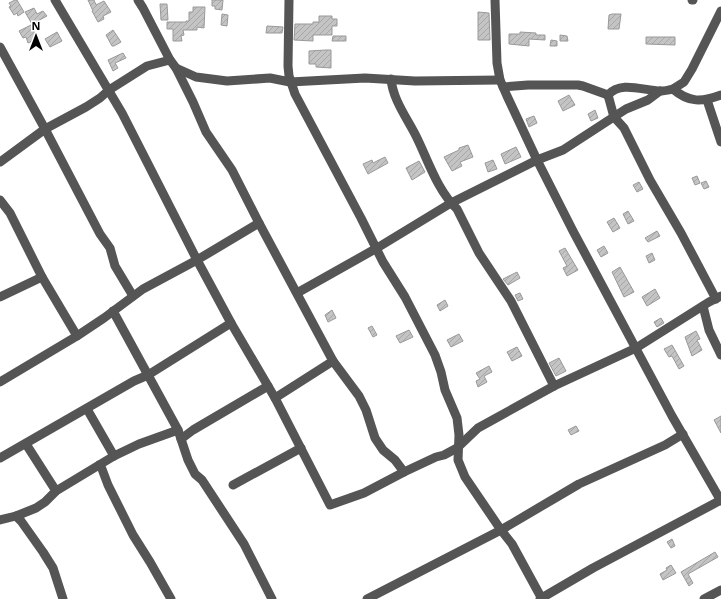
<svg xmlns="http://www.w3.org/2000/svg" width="721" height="599" font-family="'Noto Sans',sans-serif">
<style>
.building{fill:url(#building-hatch);stroke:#999}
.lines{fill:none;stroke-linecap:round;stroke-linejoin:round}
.minor{stroke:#555;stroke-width:9}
</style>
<defs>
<pattern id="building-hatch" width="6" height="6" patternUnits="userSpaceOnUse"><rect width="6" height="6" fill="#c4c4c4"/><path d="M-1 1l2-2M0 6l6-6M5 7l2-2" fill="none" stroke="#a7a7a7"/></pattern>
</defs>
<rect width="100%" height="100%" fill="#fff"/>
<!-- building -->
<g class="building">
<polygon points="15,0 17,0 24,12 18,16 17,13 14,15 9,7 11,6 9,3"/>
<polygon points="88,0 94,0 96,5 104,1 111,12 103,16 104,19 98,22 92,11 93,11"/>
<polygon points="212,0 223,0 222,10 215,9 215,6 212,6"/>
<polygon points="160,4 167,4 168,20 161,20"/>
<polygon points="193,7 205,7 204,28 197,27 197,30 183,30 184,35 181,36 182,41 173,41 173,29 167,29 167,22 186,22 186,21 189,21 189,12 193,12"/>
<polygon points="34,8 37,14 43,11 47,16 32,24 25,12"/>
<polygon points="478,12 489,13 490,40 478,40"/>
<polygon points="222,14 228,15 227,26 221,25"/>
<polygon points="612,14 621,14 619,29 608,29 609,15"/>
<polygon points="319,16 332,16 332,19 337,19 337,26 332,26 332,35 313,35 313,41 294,40 295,24 313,24 313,22 319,22"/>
<polygon points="31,25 38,39 28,43 26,37 23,38 19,31"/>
<polygon points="267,26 283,27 282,33 266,33"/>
<polygon points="113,30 121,42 114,46 112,46 106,35"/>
<polygon points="57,32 62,41 50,47 45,39"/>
<polygon points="520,32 536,33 536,35 545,35 545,40 529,39 529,46 509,44 509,34 520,34"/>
<polygon points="560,35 567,36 568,41 560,41"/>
<polygon points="333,36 346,36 346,41 332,41"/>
<polygon points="646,37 675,37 675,45 646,44"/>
<polygon points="551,40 557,41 557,46 550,46"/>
<polygon points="326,50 331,50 331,68 316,67 316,64 309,64 309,51"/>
<polygon points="123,53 126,58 115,63 118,68 113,71 108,60"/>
<polygon points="569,95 575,105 563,111 558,101"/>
<polygon points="595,110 598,118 591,121 588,114"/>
<polygon points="534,116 537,123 529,127 526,119"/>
<polygon points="468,145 473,157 460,162 462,166 452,171 444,157 459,150 459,148"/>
<polygon points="516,147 521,157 505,164 501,154"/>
<polygon points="385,157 388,163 368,174 363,164 372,160 373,163"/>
<polygon points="493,160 497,169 488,172 485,163"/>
<polygon points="419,161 425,172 412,180 406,168"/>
<polygon points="697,176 700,183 695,185 692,178"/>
<polygon points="706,181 709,187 704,189 701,183"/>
<polygon points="639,182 643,189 637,192 633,185"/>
<polygon points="628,211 634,221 628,224 623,214"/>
<polygon points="614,218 620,228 613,232 607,222"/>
<polygon points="657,231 660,236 648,242 645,238"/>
<polygon points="604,246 608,253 601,257 597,250"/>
<polygon points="565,248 578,270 567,276 563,268 567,266 559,251"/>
<polygon points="652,253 655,260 649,263 646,256"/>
<polygon points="620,267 634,292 624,297 612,272"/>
<polygon points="517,272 520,278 508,285 503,279"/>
<polygon points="655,289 660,298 647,306 642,297"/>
<polygon points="520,293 523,299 518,301 515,295"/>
<polygon points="445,300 448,306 440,311 437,305"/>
<polygon points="332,310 336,318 328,322 325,315"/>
<polygon points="661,318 664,323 657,327 654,322"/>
<polygon points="372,326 377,335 373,337 368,328"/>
<polygon points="409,330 413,337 400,343 396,336"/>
<polygon points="696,331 700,339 697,340 702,350 692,356 685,337"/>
<polygon points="459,334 463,341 451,347 447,340"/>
<polygon points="672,345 684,366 679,369 672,356 669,357 664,349"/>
<polygon points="517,347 522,356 512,361 507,352"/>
<polygon points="559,358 566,371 556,376 549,363"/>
<polygon points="489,366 492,372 484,376 487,382 478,387 476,381 480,379 476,373"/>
<polygon points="721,416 721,433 714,420"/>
<polygon points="576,426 579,431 571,435 568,430"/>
<polygon points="672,539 675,546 671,548 667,542"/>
<polygon points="715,552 718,557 688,574 693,583 689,586 681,572"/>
<polygon points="671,565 676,573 663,580 660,574 667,570 666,568"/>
</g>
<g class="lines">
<!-- minor -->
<g class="minor">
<polyline points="55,0 122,113 197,260 231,323 275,398 330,505 364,493 404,472 436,457 444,455 457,448 478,428 554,386 636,348 709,302 721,296"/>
<polyline points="138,0 143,8 170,60 176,68 193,102 206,132 232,170 259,223 333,361 359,396 366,410 375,438 383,450 395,460 404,472"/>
<polyline points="289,0 288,66 289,76 295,94 361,218 383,262 405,297 435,355 441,372 445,390 457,418 459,435 458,460 465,477 501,530 512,544 542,599"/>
<polyline points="495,0 497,63 500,80 507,96 537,160 573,231 672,416 721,501"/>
<polyline points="692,0 693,0"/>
<polyline points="0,47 45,129 100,234 110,248 115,266 133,296"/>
<polyline points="176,68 196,77 227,81 270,78 290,82 365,78 415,81 500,80"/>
<path d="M391 79C393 100 407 118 416 136 428 160 437 190 457 209L479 253 511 301 554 386"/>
<polyline points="503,87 528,85 578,85 583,86 608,95"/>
<polyline points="673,89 684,82 692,69 721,11"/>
<polyline points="608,95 614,117 624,128 650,180 681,233 716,299"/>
<path d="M608 95C621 80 644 91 661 91 665 91 669 90 673 89 689 103 702 102 721 95"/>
<polyline points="707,100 721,142"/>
<polyline points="0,162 45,129 86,107 100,98 109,90 147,66 170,60"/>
<polyline points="0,200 10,213 42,277 77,336"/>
<polyline points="297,293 377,248 451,203 537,160 563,150 626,109 648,100 660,91"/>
<polyline points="0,297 42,277"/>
<polyline points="703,306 709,330 721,355"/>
<polyline points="113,311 178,430 188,460 195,474 202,480 244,544 272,599"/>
<polyline points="0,382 77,336 104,318 143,289 197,260 259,223"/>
<polyline points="275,398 333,361"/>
<polyline points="87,409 114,456"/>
<polyline points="181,439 193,430 268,386"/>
<polyline points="26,444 56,491"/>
<polyline points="0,458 134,381 148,375 231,323"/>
<polyline points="99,465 102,469 108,485 133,535 150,562 171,599"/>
<polyline points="233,485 301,448"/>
<polyline points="0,520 16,516"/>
<polyline points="63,599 53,568 43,552 21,521 16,516 36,508 45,502 56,491 114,456 139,444 178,430"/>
<polyline points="367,599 501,530 579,484 665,445 683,434"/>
<polyline points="540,599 593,568 721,500"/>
<polyline points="704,599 721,590"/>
</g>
</g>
<!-- north arrow -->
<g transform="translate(36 36)" stroke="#ffffff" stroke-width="3" paint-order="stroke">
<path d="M0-3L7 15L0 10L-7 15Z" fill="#000000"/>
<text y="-6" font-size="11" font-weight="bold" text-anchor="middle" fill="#000000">N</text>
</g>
</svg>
